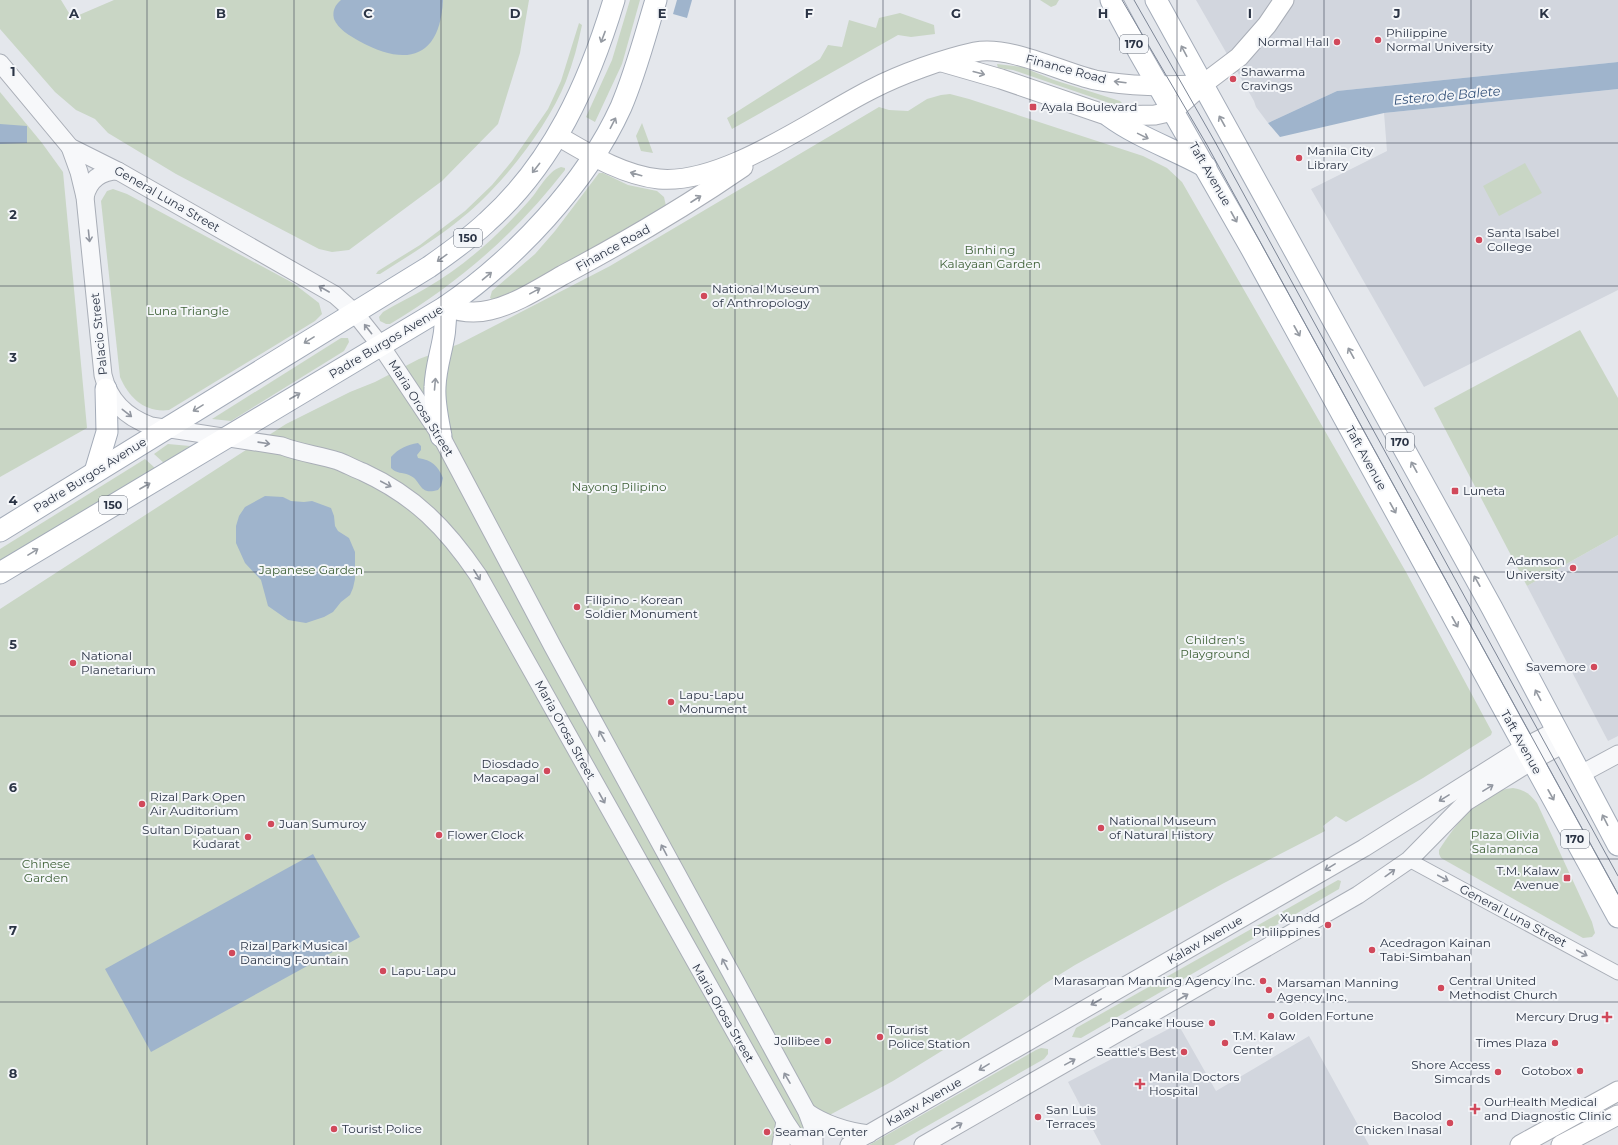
<svg xmlns="http://www.w3.org/2000/svg" width="1618" height="1145" font-family="Montserrat,sans-serif">
<style>
.built{fill:#d2d6de}
.green{fill:#c9d6c5}
.water{fill:#9fb4cc}
.lines{fill:none;stroke-linecap:round;stroke-linejoin:round}
.minor-casing{stroke:#a9aeb7;stroke-width:15}
.tertiary-casing{stroke:#a9aeb7;stroke-width:19}
.secondary-casing{stroke:#a9aeb7;stroke-width:21}
.primary-casing{stroke:#a3abb8;stroke-width:23}
.minor{stroke:#f7f8fa;stroke-width:13}
.tertiary{stroke:#f7f8fa;stroke-width:17}
.secondary{stroke:#fff;stroke-width:19}
.primary{stroke:#fff;stroke-width:21}
.tram{stroke:#7d8696;stroke-width:1}
.oneway{stroke:#959aa2}
.oneway2{stroke:#9196a0}
.grid{fill:none;stroke:#2b3445;stroke-width:1;stroke-opacity:0.55}
.poi-dot{fill:#d1495b;stroke:#f4f6f9;stroke-width:1.5}
.labels{text-anchor:middle;stroke-width:4;stroke-linejoin:round;paint-order:stroke}
.shield{fill:#f4f6f9;stroke:#676e7b;stroke-width:1}
.shield-label{font-size:11px;font-weight:bold;fill:#2b3445}
.poi-label{font-size:12px;fill:#2b3445;stroke:#f4f6f9;text-anchor:start}
.street-label{font-size:12px;fill:#2b3445;stroke:#f4f6f9}
.park-label{font-size:12px;fill:#3f6138;stroke:#f4f6f9}
.water-label{font-size:13px;font-style:italic;fill:#34527a;stroke:#f4f6f9}
.grid-label{font-size:13px;text-anchor:middle;font-weight:bold;fill:#2b3445;stroke:#f4f6f9;stroke-width:4;stroke-linejoin:round;paint-order:stroke}
</style>
<rect width="100%" height="100%" fill="#e4e7ec"/>
<!-- built -->
<g class="built">
<polygon points="1196,0 1618,0 1618,62 1337,91 1268,123 1256,107 1254,101"/>
<polygon points="1618,89 1618,290 1424,387 1311,189 1387,151 1384,113"/>
<polygon points="1618,535 1618,736 1608,741 1527,586"/>
<polygon points="1178,1024 1216,1091 1309,1036 1369,1145 1101,1145 1068,1082"/>
</g>
<!-- green -->
<g class="green">
<polygon points="0,0 61,0 72,18 114,0 529,0 520,53 498,124 442,181 349,250 332,252 319,249 176,174 108,133 95,119 76,110 55,92 0,29"/>
<polygon points="630,0 640,0 622,64 595,122 586,117 612,60"/>
<polygon points="1040,0 1059,0 1056,5 1051,7"/>
<polygon points="900,13 934,25 935,34 911,37 898,35 732,129 727,118 820,59 828,45 842,47 849,20 876,28 879,18"/>
<path d="M579 23 582 25C578 44 573 63 566 81 548 126 506 180 469 212 441 236 410 255 380 274H376L378 271 420 245 465 211 492 185 512 161 548 109 561 81Z"/>
<polygon points="997,64 1022,67 1054,80 1120,101 1122,103 1121,105 1112,104 1013,70 998,68"/>
<polygon points="0,92 42,143 63,172 87,428 0,477"/>
<polygon points="941,95 950,94 969,99 1143,156 1167,168 1182,182 1406,572 1492,732 1491,735 1423,778 1346,822 1336,816 1323,826 1325,831 1224,883 1075,965 1043,985 1021,1002 893,1081 824,1118 784,1145 0,1145 0,609 286,424 350,392 375,382 419,359 459,344 610,266 879,107 889,110 908,111 927,99"/>
<polygon points="642,123 653,153 641,151 636,136"/>
<polygon points="1525,163 1542,193 1499,216 1483,186"/>
<path d="M561 167 565 168V170C515 234 460 282 390 324H386L380 321 379 317 383 312C398 303 413 296 428 287 466 265 499 234 528 202 538 192 547 171 561 167Z"/>
<polygon points="599,173 603,173 628,185 657,191 664,197 666,206 532,286 493,300 490,298 492,291 535,254 555,231"/>
<path d="M113 189 127 194 293 283 319 303 322 314 315 321 169 410C145 413 129 398 120 377L101 201 107 191Z"/>
<polygon points="1580,330 1618,398 1618,535 1527,586 1434,408"/>
<polygon points="341,338 348,338 349,342 344,351 231,421 212,419"/>
<polygon points="168,444 190,446 164,463 154,454"/>
<polygon points="145,459 155,468 0,563 0,549"/>
<path d="M1513 788C1525 790 1530 794 1537 803L1592 922 1595 933 1592 937 1583 938 1441 858 1439 854V850C1455 825 1481 790 1513 788Z"/>
<polygon points="1338,880 1341,881 1339,889 1081,1038 1072,1037 1076,1028"/>
<polygon points="1041,1048 1048,1049 1048,1054 1044,1059 894,1145 869,1145 1036,1050"/>
</g>
<!-- water -->
<g class="water">
<path d="M341 0H443C440 59 406 67 359 41 350 36 338 29 334 19 332 11 335 5 341 0Z"/>
<polygon points="677,0 692,0 687,18 673,14"/>
<polygon points="1618,62 1618,89 1384,113 1280,137 1268,123 1337,91"/>
<polygon points="0,124 27,126 27,143 0,144"/>
<path d="M418 443 421 446V450L417 455 418 458C432 460 438 466 443 478L441 486 438 490C418 496 422 480 409 475 402 472 397 474 391 468V457C399 448 407 445 418 443Z"/>
<polygon points="265,496 283,497 291,501 304,502 312,501 331,508 334,516 335,526 338,531 349,538 355,552 355,579 353,588 350,595 341,602 333,612 324,617 306,623 288,620 268,606 261,580 245,563 236,543 236,526 239,516 245,507"/>
<polygon points="313,854 360,937 151,1052 105,969"/>
</g>
<g class="lines">
<defs>
<polyline id="minor" points="1409,860 1618,973"/>
<g id="tertiary">
<polyline points="0,63 70,147 118,171 335,295 354,312 381,346 441,436 553,647 807,1112 814,1131 814,1145"/>
<path d="M70 147 79 172 85 197 103 375C109 401 126 417 151 426L282 446C300 453 319 455 338 461 346 464 355 469 363 472 415 496 446 528 478 575L785 1121 801 1145"/>
<path d="M85 197C89 180 100 171 118 171"/>
<polyline points="1581,774 1618,754"/>
<path d="M807 1112C826 1125 846 1131 869 1134"/>
<polyline points="781,1145 785,1121"/>
<polyline points="849,1145 1364,848 1524,747 1557,730"/>
<polyline points="923,1145 1358,895 1409,860 1466,802 1532,761 1564,744"/>
</g>
<g id="secondary">
<polyline points="942,62 1001,79 1109,116 1155,115 1173,111 1202,85 1239,57 1267,25 1284,0"/>
<path d="M558 136C589 154 622 175 659 179 724 185 814 118 872 89 901 74 943 59 975 52 1009 45 1061 72 1095 80 1130 87 1166 86 1202 85"/>
<path d="M445 307C460 312 474 314 490 310 516 304 540 288 563 275 625 242 685 207 743 167"/>
<polyline points="1520,1145 1618,1091"/>
<polyline points="1561,1145 1618,1115"/>
</g>
<g id="primary">
<polyline points="1111,0 1139,52 1251,248 1618,917"/>
<polyline points="1156,0 1492,608 1618,845"/>
<path d="M1109 116C1139 138 1174 149 1206 167"/>
<path d="M441 436C438 420 434 403 435 387 436 358 448 339 445 307"/>
<polyline points="95,472 107,432 106,389"/>
<path d="M0 531 429 267C449 253 469 239 487 222 553 163 589 83 614 0"/>
<path d="M0 573 445 307C514 260 586 184 621 107 636 72 645 36 656 0"/>
</g>
</defs>
<!-- minor casing -->
<use href="#minor" class="minor-casing"/>
<!-- tertiary casing -->
<use href="#tertiary" class="tertiary-casing"/>
<!-- secondary casing -->
<use href="#secondary" class="secondary-casing"/>
<!-- primary casing -->
<use href="#primary" class="primary-casing"/>
<!-- minor -->
<use href="#minor" class="minor"/>
<!-- tertiary -->
<use href="#tertiary" class="tertiary"/>
<!-- secondary -->
<use href="#secondary" class="secondary"/>
<!-- primary -->
<use href="#primary" class="primary"/>
<!-- tram -->
<g class="tram">
<polyline points="1122,0 1207,145 1618,894"/>
<polyline points="1134,0 1214,140 1618,876"/>
</g>
</g>
<!-- one-way arrows -->
<defs><path id="oneway-shaft" d="M-6 0H5M1.5-3L5.5 0L1.5 3" fill="none" stroke-width="1.6" stroke-linecap="round" stroke-linejoin="round"/></defs>
<g class="oneway">
<use href="#oneway-shaft" transform="translate(603 37) rotate(111)"/>
<use href="#oneway-shaft" transform="translate(1184 51) rotate(-118)"/>
<use href="#oneway-shaft" transform="translate(979 73) rotate(15)"/>
<use href="#oneway-shaft" transform="translate(1120 82) rotate(-173)"/>
<use href="#oneway-shaft" transform="translate(1222 121) rotate(-119)"/>
<use href="#oneway-shaft" transform="translate(613 123) rotate(-63)"/>
<use href="#oneway-shaft" transform="translate(1143 136) rotate(26)"/>
<use href="#oneway-shaft" transform="translate(536 168) rotate(128)"/>
<use href="#oneway-shaft" transform="translate(636 174) rotate(-164)"/>
<use href="#oneway-shaft" transform="translate(696 199) rotate(-33)"/>
<use href="#oneway-shaft" transform="translate(1234 217) rotate(61)"/>
<use href="#oneway-shaft" transform="translate(442 258) rotate(144)"/>
<use href="#oneway-shaft" transform="translate(487 276) rotate(-40)"/>
<use href="#oneway-shaft" transform="translate(535 291) rotate(-29)"/>
<use href="#oneway-shaft" transform="translate(1297 331) rotate(61)"/>
<use href="#oneway-shaft" transform="translate(309 340) rotate(148)"/>
<use href="#oneway-shaft" transform="translate(1351 353) rotate(-119)"/>
<use href="#oneway-shaft" transform="translate(435 384) rotate(-85)"/>
<use href="#oneway-shaft" transform="translate(295 396) rotate(-30)"/>
<use href="#oneway-shaft" transform="translate(198 408) rotate(148)"/>
<use href="#oneway-shaft" transform="translate(1414 467) rotate(-119)"/>
<use href="#oneway-shaft" transform="translate(145 486) rotate(-30)"/>
<use href="#oneway-shaft" transform="translate(1393 508) rotate(61)"/>
<use href="#oneway-shaft" transform="translate(33 552) rotate(-32)"/>
<use href="#oneway-shaft" transform="translate(1477 581) rotate(-119)"/>
<use href="#oneway-shaft" transform="translate(1455 622) rotate(61)"/>
<use href="#oneway-shaft" transform="translate(1538 695) rotate(-118)"/>
<use href="#oneway-shaft" transform="translate(1551 795) rotate(61)"/>
<use href="#oneway-shaft" transform="translate(1605 820) rotate(-117)"/>
</g>
<g class="oneway2">
<use href="#oneway-shaft" transform="translate(89 236) rotate(84)"/>
<use href="#oneway-shaft" transform="translate(324 289) rotate(-150)"/>
<use href="#oneway-shaft" transform="translate(368 329) rotate(-128)"/>
<use href="#oneway-shaft" transform="translate(127 413) rotate(38)"/>
<use href="#oneway-shaft" transform="translate(264 443) rotate(8)"/>
<use href="#oneway-shaft" transform="translate(386 484) rotate(28)"/>
<use href="#oneway-shaft" transform="translate(477 575) rotate(58)"/>
<use href="#oneway-shaft" transform="translate(602 736) rotate(-119)"/>
<use href="#oneway-shaft" transform="translate(1488 788) rotate(-31)"/>
<use href="#oneway-shaft" transform="translate(602 798) rotate(61)"/>
<use href="#oneway-shaft" transform="translate(1444 798) rotate(148)"/>
<use href="#oneway-shaft" transform="translate(664 850) rotate(-118)"/>
<use href="#oneway-shaft" transform="translate(1330 867) rotate(149)"/>
<use href="#oneway-shaft" transform="translate(1390 873) rotate(-36)"/>
<use href="#oneway-shaft" transform="translate(1443 878) rotate(28)"/>
<use href="#oneway-shaft" transform="translate(1582 953) rotate(28)"/>
<use href="#oneway-shaft" transform="translate(725 964) rotate(-118)"/>
<use href="#oneway-shaft" transform="translate(1183 997) rotate(-30)"/>
<use href="#oneway-shaft" transform="translate(1096 1002) rotate(150)"/>
<use href="#oneway-shaft" transform="translate(1070 1062) rotate(-29)"/>
<use href="#oneway-shaft" transform="translate(984 1067) rotate(149)"/>
<use href="#oneway-shaft" transform="translate(787 1078) rotate(-120)"/>
<use href="#oneway-shaft" transform="translate(957 1126) rotate(-30)"/>
</g>
<!-- grid -->
<path class="grid" d="M147 0V1145M294 0V1145M441 0V1145M588 0V1145M735 0V1145M883 0V1145M1030 0V1145M1177 0V1145M1324 0V1145M1471 0V1145M0 143H1618M0 286H1618M0 429H1618M0 572H1618M0 716H1618M0 859H1618M0 1002H1618"/>
<!-- markers -->
<g class="poi-dot">
<circle cx="1378" cy="40" r="4"/>
<circle cx="1337" cy="42" r="4"/>
<circle cx="1233" cy="79" r="4"/>
<rect x="1029" y="103" width="8" height="8" rx="2"/>
<circle cx="1299" cy="158" r="4"/>
<circle cx="1479" cy="240" r="4"/>
<circle cx="704" cy="296" r="4"/>
<rect x="1451" y="487" width="8" height="8" rx="2"/>
<circle cx="1573" cy="568" r="4"/>
<circle cx="577" cy="607" r="4"/>
<circle cx="73" cy="663" r="4"/>
<circle cx="1594" cy="667" r="4"/>
<circle cx="671" cy="702" r="4"/>
<circle cx="547" cy="771" r="4"/>
<circle cx="142" cy="804" r="4"/>
<circle cx="271" cy="824" r="4"/>
<circle cx="1101" cy="828" r="4"/>
<circle cx="439" cy="835" r="4"/>
<circle cx="248" cy="837" r="4"/>
<rect x="1563" y="874" width="8" height="8" rx="2"/>
<circle cx="1328" cy="925" r="4"/>
<circle cx="1372" cy="950" r="4"/>
<circle cx="232" cy="953" r="4"/>
<circle cx="383" cy="971" r="4"/>
<circle cx="1263" cy="981" r="4"/>
<circle cx="1441" cy="988" r="4"/>
<circle cx="1269" cy="990" r="4"/>
<circle cx="1271" cy="1016" r="4"/>
<path d="M1605 1011h4v4h4v4h-4v4h-4v-4h-4v-4h4z"/>
<circle cx="1212" cy="1023" r="4"/>
<circle cx="880" cy="1037" r="4"/>
<circle cx="828" cy="1041" r="4"/>
<circle cx="1225" cy="1043" r="4"/>
<circle cx="1555" cy="1043" r="4"/>
<circle cx="1184" cy="1052" r="4"/>
<circle cx="1580" cy="1071" r="4"/>
<circle cx="1498" cy="1072" r="4"/>
<path d="M1138 1078h4v4h4v4h-4v4h-4v-4h-4v-4h4z"/>
<path d="M1473 1103h4v4h4v4h-4v4h-4v-4h-4v-4h4z"/>
<circle cx="1038" cy="1117" r="4"/>
<circle cx="1450" cy="1123" r="4"/>
<circle cx="334" cy="1129" r="4"/>
<circle cx="767" cy="1132" r="4"/>
</g>
<g class="labels">
<!-- shield labels -->
<g class="shield">
<rect x="1120" y="35" width="28" height="18" rx="3"/>
<rect x="454" y="229" width="28" height="18" rx="3"/>
<rect x="1386" y="433" width="28" height="18" rx="3"/>
<rect x="99" y="496" width="28" height="18" rx="3"/>
<rect x="1561" y="830" width="28" height="18" rx="3"/>
</g>
<g class="shield-label">
<text x="1134" y="48">170</text>
<text x="468" y="242">150</text>
<text x="1400" y="446">170</text>
<text x="113" y="509">150</text>
<text x="1575" y="843">170</text>
</g>
<!-- poi labels -->
<g class="poi-label">
<text x="1386" y="37">Philippine<tspan x="1386" dy="14">Normal University</tspan></text>
<text x="1329" y="46" text-anchor="end">Normal Hall</text>
<text x="1241" y="76">Shawarma<tspan x="1241" dy="14">Cravings</tspan></text>
<text x="1041" y="111">Ayala Boulevard</text>
<text x="1307" y="155">Manila City<tspan x="1307" dy="14">Library</tspan></text>
<text x="1487" y="237">Santa Isabel<tspan x="1487" dy="14">College</tspan></text>
<text x="712" y="293">National Museum<tspan x="712" dy="14">of Anthropology</tspan></text>
<text x="1463" y="495">Luneta</text>
<text x="1565" y="565" text-anchor="end">Adamson<tspan x="1565" dy="14">University</tspan></text>
<text x="585" y="604">Filipino - Korean<tspan x="585" dy="14">Soldier Monument</tspan></text>
<text x="81" y="660">National<tspan x="81" dy="14">Planetarium</tspan></text>
<text x="1586" y="671" text-anchor="end">Savemore</text>
<text x="679" y="699">Lapu-Lapu<tspan x="679" dy="14">Monument</tspan></text>
<text x="539" y="768" text-anchor="end">Diosdado<tspan x="539" dy="14">Macapagal</tspan></text>
<text x="150" y="801">Rizal Park Open<tspan x="150" dy="14">Air Auditorium</tspan></text>
<text x="1109" y="825">National Museum<tspan x="1109" dy="14">of Natural History</tspan></text>
<text x="279" y="828">Juan Sumuroy</text>
<text x="240" y="834" text-anchor="end">Sultan Dipatuan<tspan x="240" dy="14">Kudarat</tspan></text>
<text x="447" y="839">Flower Clock</text>
<text x="1559" y="875" text-anchor="end">T.M. Kalaw<tspan x="1559" dy="14">Avenue</tspan></text>
<text x="1320" y="922" text-anchor="end">Xundd<tspan x="1320" dy="14">Philippines</tspan></text>
<text x="1380" y="947">Acedragon Kainan<tspan x="1380" dy="14">Tabi-Simbahan</tspan></text>
<text x="240" y="950">Rizal Park Musical<tspan x="240" dy="14">Dancing Fountain</tspan></text>
<text x="391" y="975">Lapu-Lapu</text>
<text x="1255" y="985" text-anchor="end">Marasaman Manning Agency Inc.</text>
<text x="1449" y="985">Central United<tspan x="1449" dy="14">Methodist Church</tspan></text>
<text x="1277" y="987">Marsaman Manning<tspan x="1277" dy="14">Agency Inc.</tspan></text>
<text x="1279" y="1020">Golden Fortune</text>
<text x="1599" y="1021" text-anchor="end">Mercury Drug</text>
<text x="1204" y="1027" text-anchor="end">Pancake House</text>
<text x="888" y="1034">Tourist<tspan x="888" dy="14">Police Station</tspan></text>
<text x="1233" y="1040">T.M. Kalaw<tspan x="1233" dy="14">Center</tspan></text>
<text x="820" y="1045" text-anchor="end">Jollibee</text>
<text x="1547" y="1047" text-anchor="end">Times Plaza</text>
<text x="1176" y="1056" text-anchor="end">Seattle's Best</text>
<text x="1490" y="1069" text-anchor="end">Shore Access<tspan x="1490" dy="14">Simcards</tspan></text>
<text x="1572" y="1075" text-anchor="end">Gotobox</text>
<text x="1149" y="1081">Manila Doctors<tspan x="1149" dy="14">Hospital</tspan></text>
<text x="1484" y="1106">OurHealth Medical<tspan x="1484" dy="14">and Diagnostic Clinic</tspan></text>
<text x="1046" y="1114">San Luis<tspan x="1046" dy="14">Terraces</tspan></text>
<text x="1442" y="1120" text-anchor="end">Bacolod<tspan x="1442" dy="14">Chicken Inasal</tspan></text>
<text x="342" y="1133">Tourist Police</text>
<text x="775" y="1136">Seaman Center</text>
</g>
<!-- street labels -->
<g class="street-label">
<text transform="translate(1066 69) rotate(15)" y="4">Finance Road</text>
<text transform="translate(1210 174) rotate(60)" y="4">Taft Avenue</text>
<text transform="translate(167 199) rotate(30)" y="4">General Luna Street</text>
<text transform="translate(613 248) rotate(-29)" y="4">Finance Road</text>
<text transform="translate(99 334) rotate(-96)" y="4">Palacio Street</text>
<text transform="translate(386 342) rotate(-31)" y="4">Padre Burgos Avenue</text>
<text transform="translate(421 408) rotate(58)" y="4">Maria Orosa Street</text>
<text transform="translate(1366 458) rotate(61)" y="4">Taft Avenue</text>
<text transform="translate(90 475) rotate(-32)" y="4">Padre Burgos Avenue</text>
<text transform="translate(565 730) rotate(61)" y="4">Maria Orosa Street</text>
<text transform="translate(1521 742) rotate(61)" y="4">Taft Avenue</text>
<text transform="translate(1513 916) rotate(28)" y="4">General Luna Street</text>
<text transform="translate(1205 940) rotate(-30)" y="4">Kalaw Avenue</text>
<text transform="translate(723 1013) rotate(60)" y="4">Maria Orosa Street</text>
<text transform="translate(924 1102) rotate(-30)" y="4">Kalaw Avenue</text>
</g>
<!-- park labels -->
<g class="park-label">
<text x="990" y="254">Binhi ng<tspan x="990" dy="14">Kalayaan Garden</tspan></text>
<text x="188" y="315">Luna Triangle</text>
<text x="619" y="491">Nayong Pilipino</text>
<text x="311" y="574">Japanese Garden</text>
<text x="1215" y="644">Children's<tspan x="1215" dy="14">Playground</tspan></text>
<text x="1505" y="839">Plaza Olivia<tspan x="1505" dy="14">Salamanca</tspan></text>
<text x="46" y="868">Chinese<tspan x="46" dy="14">Garden</tspan></text>
</g>
<!-- water labels -->
<g class="water-label">
<text transform="translate(1447 95) rotate(-5)" y="5">Estero de Balete</text>
</g>
</g>
<g class="grid-label">
<text x="74" y="18">A</text>
<text x="221" y="18">B</text>
<text x="368" y="18">C</text>
<text x="515" y="18">D</text>
<text x="662" y="18">E</text>
<text x="809" y="18">F</text>
<text x="956" y="18">G</text>
<text x="1103" y="18">H</text>
<text x="1250" y="18">I</text>
<text x="1397" y="18">J</text>
<text x="1544" y="18">K</text>
<text x="13" y="76">1</text>
<text x="13" y="219">2</text>
<text x="13" y="362">3</text>
<text x="13" y="505">4</text>
<text x="13" y="649">5</text>
<text x="13" y="792">6</text>
<text x="13" y="935">7</text>
<text x="13" y="1078">8</text>
</g>
</svg>
